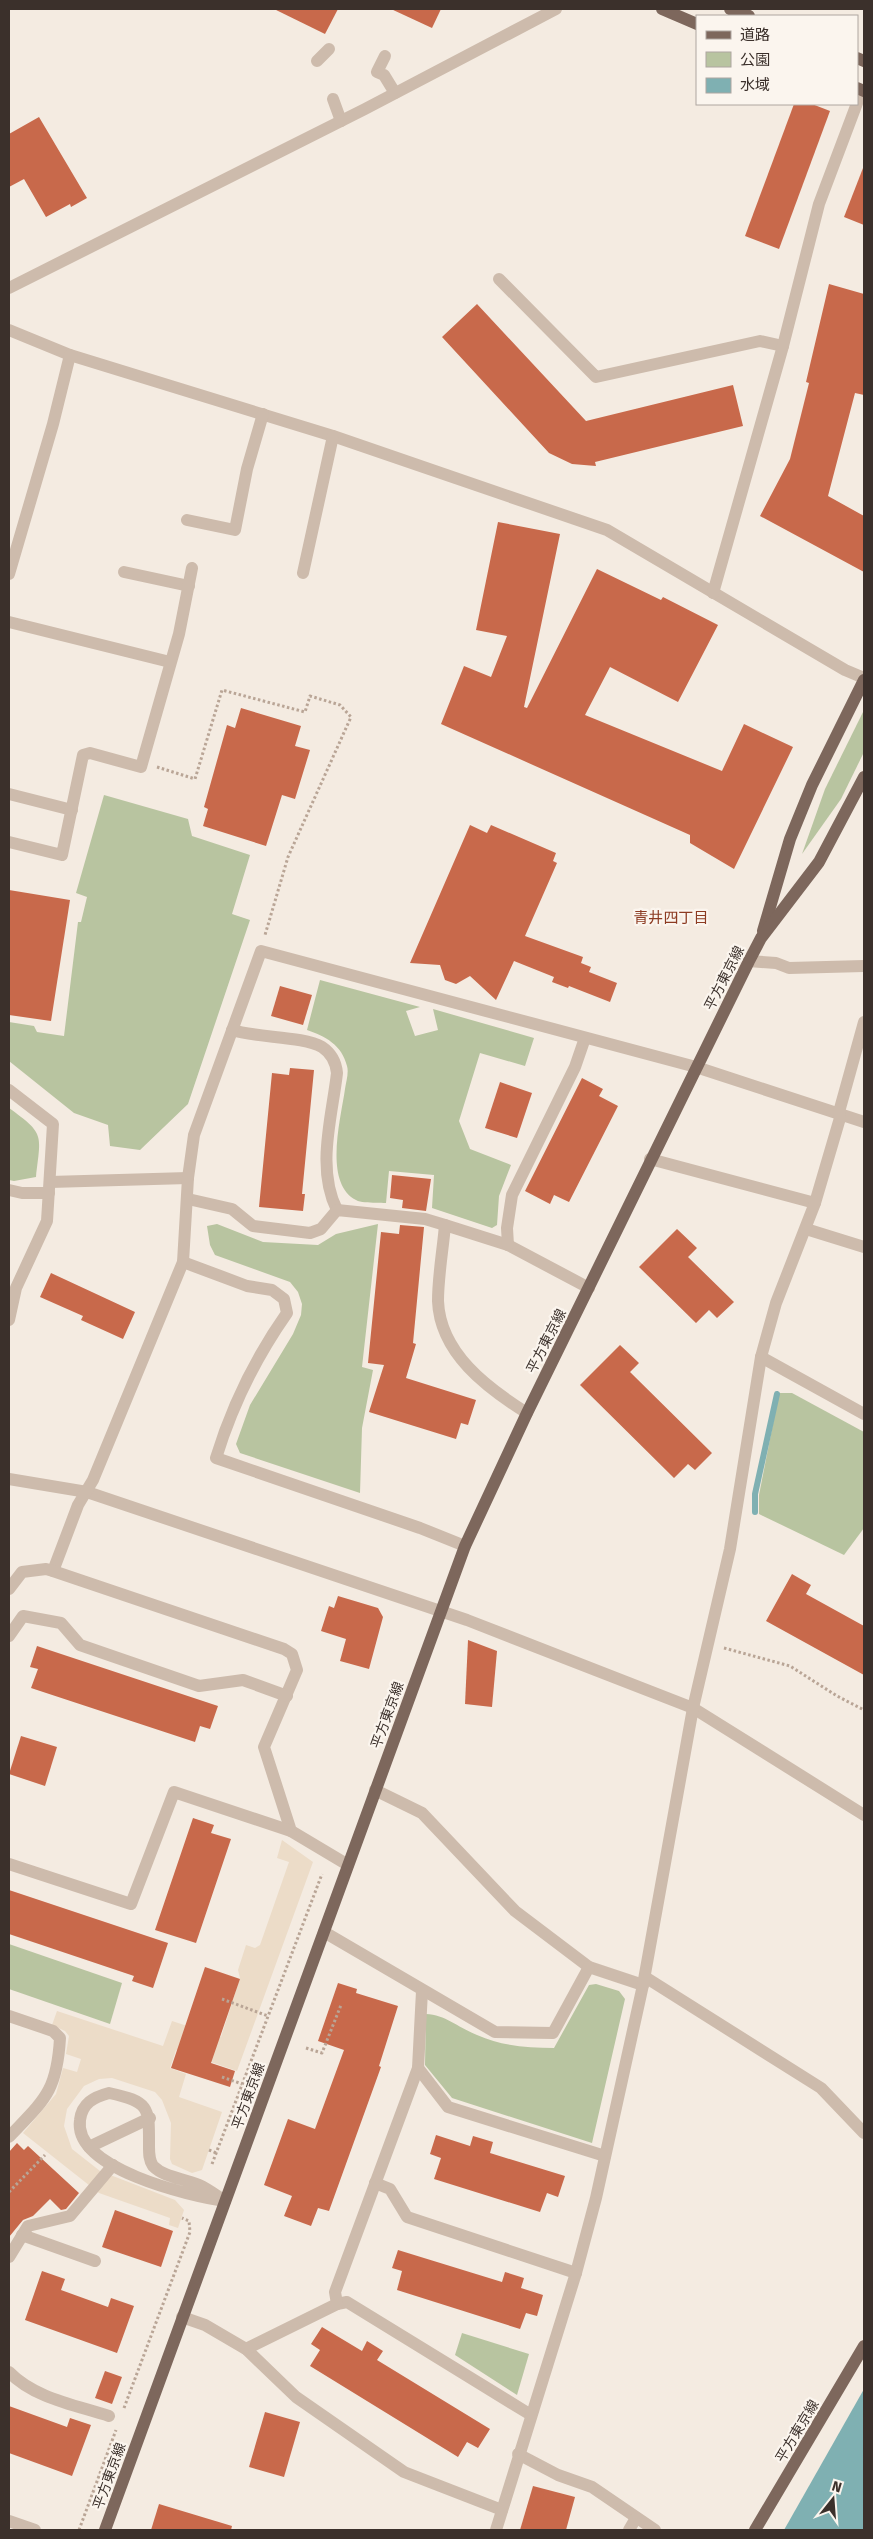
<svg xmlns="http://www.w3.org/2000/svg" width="873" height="2539" font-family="'Fira Sans','Noto Sans JP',sans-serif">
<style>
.green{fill:#b8c4a0}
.plaza{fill:#ecdcc8}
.water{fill:#7fb0b2}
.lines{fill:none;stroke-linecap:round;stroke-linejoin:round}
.stream{stroke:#7fb0b2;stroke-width:6}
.building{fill:#c8694b}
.path{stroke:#b9a596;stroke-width:3;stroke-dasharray:2.5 2.5;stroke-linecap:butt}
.minor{stroke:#cdbbac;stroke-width:12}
.major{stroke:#7d675c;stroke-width:12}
.labels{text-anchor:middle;stroke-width:4.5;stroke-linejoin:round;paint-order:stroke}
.street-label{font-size:14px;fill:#3b302b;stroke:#fbf5ee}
.neighbourhood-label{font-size:15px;fill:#8c3b22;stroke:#fbf5ee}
</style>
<rect width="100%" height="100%" fill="#f4ebe1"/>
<!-- green -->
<g class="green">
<polygon points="863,712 864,752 841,799 802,854 825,789"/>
<polygon points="104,795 188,819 192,836 250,855 232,914 250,920 188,1104 140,1150 110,1146 108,1125 74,1113 9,1061 9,1022 34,1026 37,1032 64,1036 78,922 81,922 87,897 76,893"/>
<path d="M320 980 420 1007 406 1011 415 1036 438 1030 433 1009 534 1038 525 1066 480 1053 459 1121 470 1149 511 1165 499 1196 497 1225 492 1228 432 1208 434 1175 389 1171 386 1203C377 1202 363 1204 356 1200 323 1183 341 1118 345 1089 346 1082 349 1073 347 1066 342 1045 325 1036 307 1030Z"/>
<path d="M9 1108C45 1134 41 1134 36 1177L14 1181 9 1180Z"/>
<polygon points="217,1224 263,1242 318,1245 336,1234 378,1224 362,1367 373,1370 362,1428 360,1493 240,1453 236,1444 250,1405 293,1334 301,1315 302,1304 298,1292 290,1282 215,1255 210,1245 207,1226"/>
<polygon points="779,1393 792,1393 864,1432 864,1528 844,1555 759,1514 759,1495"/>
<polygon points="9,1944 122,1983 110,2024 9,1989"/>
<path d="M596 1984 619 1991 625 1999 592 2143 452 2098 425 2065 426 2014C446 2015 459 2028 477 2035 502 2046 527 2048 554 2048L589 1985Z"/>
<polygon points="462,2333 529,2354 517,2395 455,2355"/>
</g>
<!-- plaza -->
<polygon class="plaza" points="282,1840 313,1862 237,2071 176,2050 170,2068 186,2074 179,2097 222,2112 202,2170 192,2173 172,2164 170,2159 171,2123 162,2100 155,2092 112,2078 99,2079 84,2086 67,2109 64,2126 72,2149 100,2171 175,2200 184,2210 178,2228 169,2225 170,2218 99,2193 23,2133 56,2094 63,2068 77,2072 81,2059 66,2054 69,2036 65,2031 52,2025 57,2011 163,2046 172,2021 221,2037 240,1978 238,1970 246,1945 255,1948 260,1945 289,1862 277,1858"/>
<!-- water -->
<polygon class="water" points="864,2389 864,2530 784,2530"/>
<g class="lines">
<!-- stream -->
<polyline class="stream" points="755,1512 755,1494 777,1394"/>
</g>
<!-- building -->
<g class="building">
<polygon points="274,9 338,9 325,34"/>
<polygon points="391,9 441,9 432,28"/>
<polygon points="794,104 812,104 830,111 779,249 745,236"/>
<polygon points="39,117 87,198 71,207 70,204 46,217 24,179 9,187 9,134"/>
<polygon points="863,168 864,168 864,225 844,217"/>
<polygon points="829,284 864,294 864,395 855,393 828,496 864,516 864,572 760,516 790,459 809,383 806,382"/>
<polygon points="477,304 586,421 733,385 743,426 595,462 596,466 572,464 549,453 442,337"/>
<polygon points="498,522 560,534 524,707 527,708 597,569 661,600 663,597 718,625 678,702 610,667 585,715 722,771 744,724 793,747 734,869 690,843 690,835 441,724 464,666 491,677 507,636 476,630"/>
<polygon points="241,708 301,726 295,746 310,750 295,799 282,795 266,846 203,826 208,809 204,807 227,725 235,728"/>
<polygon points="470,825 487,833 491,825 556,853 553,861 557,863 525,936 583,957 581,963 591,967 589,972 617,983 610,1002 569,986 568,988 552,982 554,977 514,961 496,1000 470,976 456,984 445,980 440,965 410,963"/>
<polygon points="9,890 70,900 51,1021 9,1015"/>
<polygon points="280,986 312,995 303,1025 271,1016"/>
<polygon points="290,1068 314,1070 302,1194 305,1194 303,1211 259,1207 272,1073 289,1075"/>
<polygon points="582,1078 603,1089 599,1096 618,1106 569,1202 554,1195 550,1204 525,1191"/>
<polygon points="500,1082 532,1093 517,1138 485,1128"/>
<polygon points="392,1175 431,1179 426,1211 402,1208 403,1200 390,1198"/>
<polygon points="400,1225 424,1227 413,1343 416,1344 406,1378 476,1400 468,1425 461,1423 456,1439 369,1412 384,1365 368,1363 381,1232 399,1234"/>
<polygon points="677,1229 697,1248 688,1257 734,1302 717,1318 709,1310 696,1323 639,1267"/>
<polygon points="51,1273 135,1312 123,1339 81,1320 83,1316 40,1297"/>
<polygon points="620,1345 639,1363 630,1372 712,1453 695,1470 688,1464 674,1478 580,1385"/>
<polygon points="792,1574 811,1585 806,1594 864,1626 864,1675 766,1621"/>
<polygon points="338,1596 378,1608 383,1617 369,1669 340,1661 346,1639 321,1631 329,1606 334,1608"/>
<polygon points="468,1640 497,1651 492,1707 465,1704"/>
<polygon points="37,1646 218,1706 210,1729 200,1726 195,1742 31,1688 38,1669 30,1667"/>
<polygon points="21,1736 57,1747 45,1786 9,1774"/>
<polygon points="193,1818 214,1825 211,1833 231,1839 196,1943 155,1930"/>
<polygon points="9,1890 168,1943 153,1988 132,1981 134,1976 9,1934"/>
<polygon points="205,1967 240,1979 211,2063 235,2071 230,2087 171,2068"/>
<polygon points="338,1983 357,1989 356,1993 398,2006 379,2066 381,2067 329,2211 318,2208 311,2226 284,2216 292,2196 264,2185 288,2119 315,2129 344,2050 318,2041"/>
<polygon points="436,2135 470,2146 473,2136 493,2142 490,2153 565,2176 558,2197 547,2193 540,2212 434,2179 441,2158 430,2154"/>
<polygon points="17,2143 24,2150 28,2146 79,2193 66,2209 61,2210 50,2199 33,2216 23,2220 9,2237 9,2152"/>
<polygon points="115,2210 173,2231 161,2267 102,2247"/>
<polygon points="398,2250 502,2282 505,2272 524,2278 521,2288 543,2295 537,2316 526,2313 520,2329 397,2290 402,2271 392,2268"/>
<polygon points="42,2271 65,2279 61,2290 108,2307 111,2298 134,2306 117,2353 25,2320"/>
<polygon points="322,2327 362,2351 367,2341 383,2351 377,2360 490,2429 478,2448 467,2442 458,2457 310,2366 320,2350 311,2344"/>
<polygon points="105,2371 122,2377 112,2404 95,2398"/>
<polygon points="9,2406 67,2427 70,2418 91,2425 72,2476 9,2453"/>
<polygon points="265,2412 300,2422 284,2477 249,2467"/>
<polygon points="533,2486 575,2497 566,2530 520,2530"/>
<polygon points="159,2504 232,2526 231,2530 151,2530"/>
</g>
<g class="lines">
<!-- path -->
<g class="path">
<polyline points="157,767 195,779 222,690 305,712 310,696 340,705 351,717 288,857 265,935"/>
<polyline points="724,1648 790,1666 837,1696 864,1710"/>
<polyline points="222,1999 268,2016"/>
<polyline points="306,2048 322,2053 341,2005"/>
<polyline points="222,2077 242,2084"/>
<polyline points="209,2150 216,2153"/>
<polyline points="212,2164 322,1874"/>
<polyline points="9,2192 45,2155"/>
<polyline points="124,2408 190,2232 189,2221 182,2218"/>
<polyline points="79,2530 116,2430"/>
</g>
<!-- minor -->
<g class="minor">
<polyline points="385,56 377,72 384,75 395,93"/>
<polyline points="317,61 329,49"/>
<polyline points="333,99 341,121"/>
<polyline points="499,279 596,377 760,341 783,346"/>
<polyline points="9,288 365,109 556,9"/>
<polyline points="9,330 70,355 333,436 607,530 845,670 864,678"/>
<polyline points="187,520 235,530 247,469 263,414"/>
<polyline points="124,572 189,586"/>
<polyline points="303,573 333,436"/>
<polyline points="9,574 53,424 70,355"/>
<polyline points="713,593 783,346 819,204 862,90"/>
<polyline points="9,622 170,662"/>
<polyline points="9,794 72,810"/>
<polyline points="9,842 62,855 83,755 90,753 141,767 179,634 192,568"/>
<polyline points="749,961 776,963 789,968 864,966"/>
<path d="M232 1030C257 1038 303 1036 322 1047 331 1053 336 1063 337 1073 332 1117 316 1168 337 1210"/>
<polyline points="9,1090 53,1124 47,1221 16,1288 9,1320"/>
<polyline points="650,1159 815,1203"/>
<polyline points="50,1182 188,1178"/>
<polyline points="9,1190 22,1193 49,1193"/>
<polyline points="188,1199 232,1209 253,1226 310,1233 321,1229 337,1210 425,1219 445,1225 508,1245 589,1288"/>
<path d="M445 1225C443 1249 438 1276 438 1301 440 1353 487 1388 527 1413"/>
<polyline points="806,1229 864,1247"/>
<polyline points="508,1245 507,1228 512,1195 575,1067 585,1038"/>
<path d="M183 1262 247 1286 272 1290 284 1299 287 1313C256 1357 232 1406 216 1458L420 1528 465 1546"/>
<polyline points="761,1357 864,1414"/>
<polyline points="9,1479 87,1492 467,1620 693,1708 864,1815"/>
<polyline points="53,1571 78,1505 93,1480 183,1262 188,1178 194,1135 261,951 696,1067 864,1122"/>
<polyline points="9,1589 22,1572 46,1569 53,1571 284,1649 292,1654 297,1670 264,1747 291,1831 348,1865"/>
<polyline points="9,1636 23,1616 61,1623 80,1645 199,1686 243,1680 287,1696"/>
<polyline points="375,1790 422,1813 515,1911 589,1967 643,1985"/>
<polyline points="9,1864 131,1904 174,1792 291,1831"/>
<polyline points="324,1932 495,2032 553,2033 589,1967"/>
<polyline points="645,1977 821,2088 864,2133"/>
<path d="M9 2016 53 2031 60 2038C57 2092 44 2100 9 2137"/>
<polyline points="418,2068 448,2107 605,2156"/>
<path d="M109 2093C151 2102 149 2108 149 2147 149 2154 149 2160 153 2166 165 2178 184 2178 199 2185 208 2189 217 2196 225 2201 190 2196 73 2169 80 2120 82 2103 94 2097 109 2093Z"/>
<polyline points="89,2147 150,2118"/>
<polyline points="375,2183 390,2189 407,2217 576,2273"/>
<polyline points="22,2235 95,2261"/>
<polyline points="9,2257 28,2226 70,2216 113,2165"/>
<polyline points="337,2304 347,2302 531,2415"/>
<polyline points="182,2317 205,2325 246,2349 296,2397 404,2472 502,2510"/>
<polyline points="246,2349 337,2304 335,2292 418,2068 422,1991"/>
<path d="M9 2372C34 2398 75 2405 109 2416"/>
<polyline points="518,2454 558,2475 592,2487 655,2530"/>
<polyline points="9,2521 35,2530"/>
<polyline points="496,2530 576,2273 596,2198 643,1985 693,1708 730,1549 761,1357 776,1303 815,1203 840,1118 839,1112 864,1022"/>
<polyline points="629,2530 636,2518"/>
</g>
<!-- major -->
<g class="major">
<polyline points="662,9 697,24"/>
<polyline points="730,9 749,16"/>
<polyline points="857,58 864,61"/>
<polyline points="857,88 864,91"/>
<polyline points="763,931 790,839 812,785 864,680"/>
<polyline points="105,2530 465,1546 527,1413 749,961 761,938 819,862 864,777"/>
<polyline points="755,2530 864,2346"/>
</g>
</g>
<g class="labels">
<!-- street labels -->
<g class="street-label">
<text transform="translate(724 978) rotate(-63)" y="5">平方東京線</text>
<text transform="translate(546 1341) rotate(-63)" y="5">平方東京線</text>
<text transform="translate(387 1715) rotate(-70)" y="5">平方東京線</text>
<text transform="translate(248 2096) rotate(-70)" y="5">平方東京線</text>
<text transform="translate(797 2431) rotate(-59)" y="5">平方東京線</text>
<text transform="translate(109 2476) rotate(-70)" y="5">平方東京線</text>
</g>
<!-- neighbourhood labels -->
<g class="neighbourhood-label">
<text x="671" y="923">青井四丁目</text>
</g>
</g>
<!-- border -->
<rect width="873" height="2539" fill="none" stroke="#3b302b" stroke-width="20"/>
<!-- legend -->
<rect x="696" y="15" width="162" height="90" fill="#fbf5ee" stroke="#aea6a0"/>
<rect x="706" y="31" width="25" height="8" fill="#7d675c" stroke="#aea6a0"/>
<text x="740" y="40" font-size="15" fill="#3b302b">道路</text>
<rect x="706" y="52" width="25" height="15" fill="#b8c4a0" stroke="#aea6a0"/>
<text x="740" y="65" font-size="15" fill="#3b302b">公園</text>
<rect x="706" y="78" width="25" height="15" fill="#7fb0b2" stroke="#aea6a0"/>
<text x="740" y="90" font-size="15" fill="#3b302b">水域</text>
<!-- north arrow -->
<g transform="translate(833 2499) rotate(17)" stroke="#fbf5ee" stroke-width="4" paint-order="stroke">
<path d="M0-4L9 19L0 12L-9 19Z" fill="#3b302b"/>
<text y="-8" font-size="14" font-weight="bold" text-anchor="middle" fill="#3b302b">N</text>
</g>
</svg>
